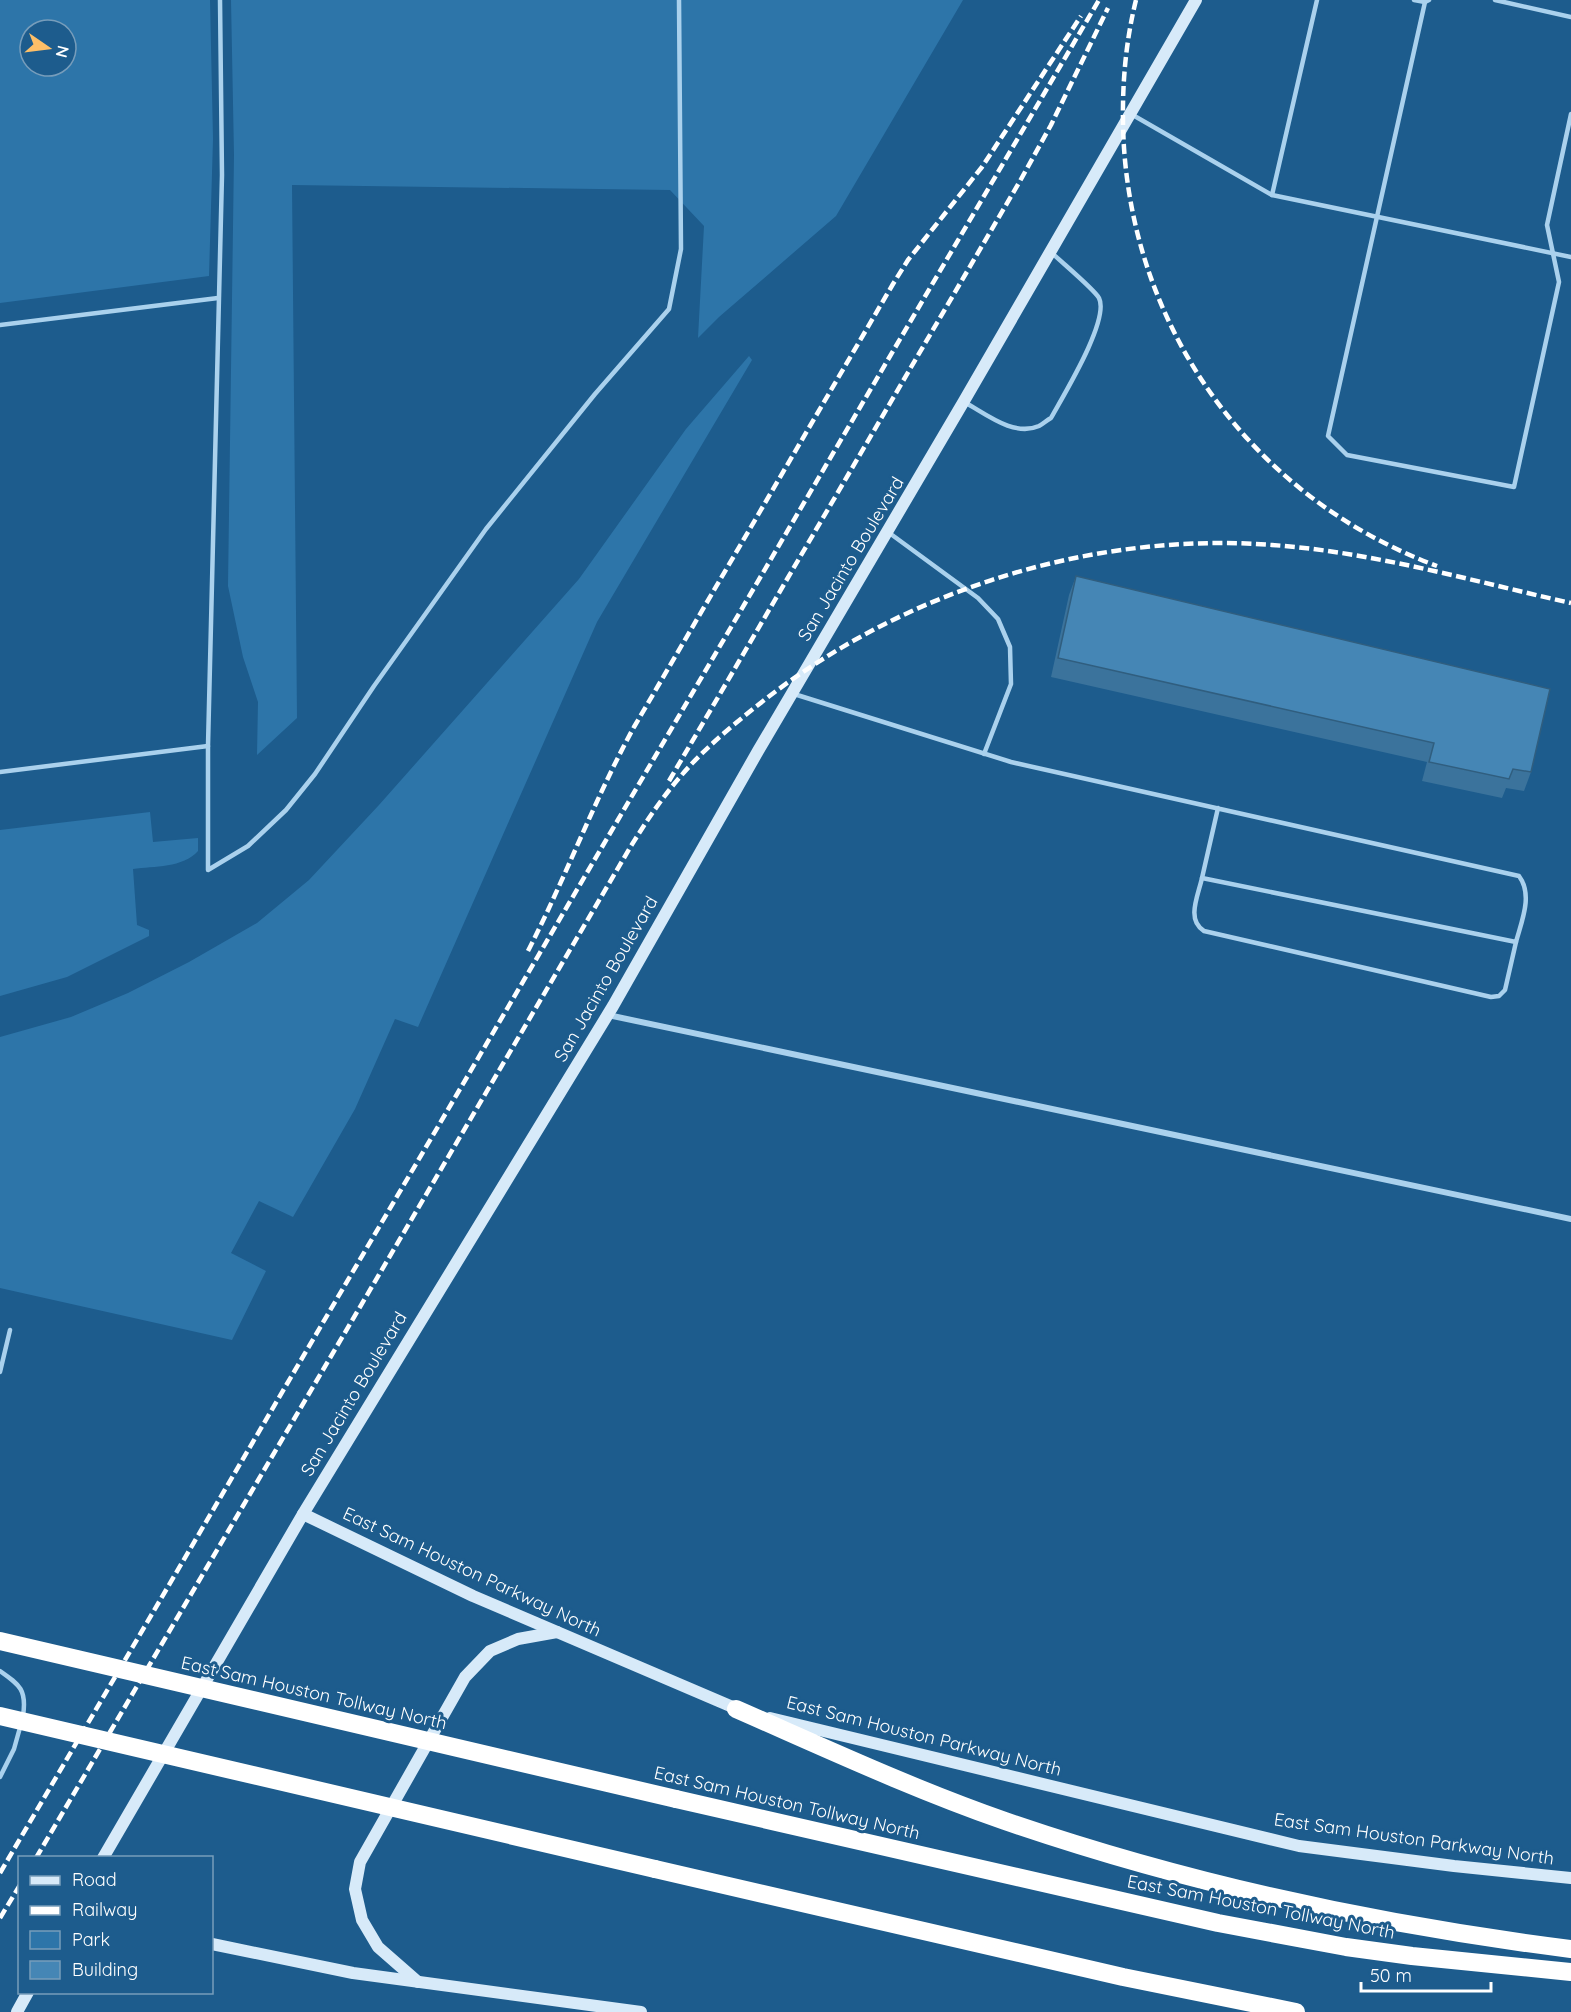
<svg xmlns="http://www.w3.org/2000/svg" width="1571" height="2012" font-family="Quicksand,sans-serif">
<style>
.green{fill:#2d75a9;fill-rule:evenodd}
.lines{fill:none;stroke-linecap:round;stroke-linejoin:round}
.lane{stroke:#aad1ed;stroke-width:4.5}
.street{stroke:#aad1ed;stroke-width:6}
.secondary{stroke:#d7eaf9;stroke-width:12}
.highway{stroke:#fff;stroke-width:18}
.rail{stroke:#fff;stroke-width:4.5;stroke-dasharray:10 4.5;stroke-linecap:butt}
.highway-bridge{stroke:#fff;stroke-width:18}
.wall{fill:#3b739c}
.building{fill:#4586b5;stroke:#305e7f;stroke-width:1.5}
.labels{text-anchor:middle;stroke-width:6;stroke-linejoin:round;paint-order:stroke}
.street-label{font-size:18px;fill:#fff;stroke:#1d5c8d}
</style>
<rect width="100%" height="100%" fill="#1d5c8d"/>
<!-- green -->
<g class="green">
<path d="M0 0H210L213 139 209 276 0 303ZM30 30H66V66H30Z"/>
<polygon points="231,0 963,0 836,216 719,317 698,338 704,226 670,190 292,185 297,718 257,755 258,702 243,657 228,586 234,155"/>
<polygon points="749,356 752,360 597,622 418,1027 395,1019 355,1109 293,1217 259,1201 231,1253 266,1271 232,1340 0,1288 0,1037 71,1017 128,993 189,962 257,923 309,880 379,805 579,579 686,429"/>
<path d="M150 812 153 842 198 838V851C183 868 154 866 133 869L137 925 149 930V936L67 977 0 996V830Z"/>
</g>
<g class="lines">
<!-- lane -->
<g class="lane">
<polyline points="220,0 222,175 208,746 208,870 248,846 286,810 315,774 374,686 486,529 595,394 669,309 681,249 679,0"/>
<polyline points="1414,0 1425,2 1429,0"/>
<polyline points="1495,0 1571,17"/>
<polyline points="1425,2 1328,436 1347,455 1514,487 1559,282 1547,225 1571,114"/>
<polyline points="1131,114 1272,195 1571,257"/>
<polyline points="1272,195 1317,0"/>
<polyline points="0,325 218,298"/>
<path d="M966 403C986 414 1014 437 1039 426 1043 424 1047 420 1051 418 1063 396 1110 320 1099 298 1094 289 1060 261 1051 252"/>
<polyline points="888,532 978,598 998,619 1010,647 1011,684 984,754"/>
<path d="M794 694 1011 762 1519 876C1533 895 1522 920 1516 942L1202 878 1218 808"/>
<polyline points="0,772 208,746"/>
<path d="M1202 878C1198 896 1186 920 1204 931L1491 997 1499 996 1505 990 1516 942"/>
<polyline points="0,1372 10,1330"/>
<path d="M0 1671C20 1685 27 1690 23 1716"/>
<polyline points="0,1777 14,1749 21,1724"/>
</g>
<!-- street -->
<polyline class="street" points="608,1015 1571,1219"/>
<!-- secondary -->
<g class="secondary">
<polyline points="303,1514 473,1596 742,1711"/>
<polyline points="770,1718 1299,1846 1454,1866 1571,1878"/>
<polyline points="103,1858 303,1514 613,1006 758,751 964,401 1196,0"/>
<polyline points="212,1944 353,1973 641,2012"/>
<polyline points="418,1982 378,1947 362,1920 355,1889 360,1862 465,1677 490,1651 518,1639 557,1632"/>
<polyline points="17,2012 28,1992"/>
</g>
<!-- highway -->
<g class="highway">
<path d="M736 1709C825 1748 913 1789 1005 1821 1188 1884 1379 1925 1571 1949"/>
<polyline points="676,1799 1218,1923 1346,1947 1412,1956 1571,1972"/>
<polyline points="655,1869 1123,1977 1296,2012"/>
</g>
<!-- rail -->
<g class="rail">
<path d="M1136 0C1124 48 1121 99 1124 148 1137 338 1258 500 1437 566"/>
<polyline points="669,781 1020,181 1051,125 1108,8"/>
<path d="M528 951C566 877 594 800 634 727L893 284 908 260 982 167 1081 16"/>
<path d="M36 1858 631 846C646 822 661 799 680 777 701 752 727 730 753 709 896 593 1088 531 1272 545 1373 552 1472 581 1571 603"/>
<polyline points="0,1873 1099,0"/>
<polyline points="0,1918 20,1885"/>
</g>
<!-- highway-bridge -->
<g class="highway-bridge">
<polyline points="0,1641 676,1799"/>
<polyline points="0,1716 655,1869"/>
</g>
</g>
<!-- wall -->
<polygon class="wall" points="1076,576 1531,772 1524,791 1506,788 1502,798 1422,781 1427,762 1051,677 1069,595"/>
<!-- building -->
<polygon class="building" points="1076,576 1550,689 1531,772 1513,769 1509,779 1429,762 1434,743 1058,658"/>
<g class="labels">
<!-- street labels -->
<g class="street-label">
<text transform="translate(851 559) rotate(-59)" y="6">San Jacinto Boulevard</text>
<text transform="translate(606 979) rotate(-60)" y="6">San Jacinto Boulevard</text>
<text transform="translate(354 1394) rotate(-59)" y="6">San Jacinto Boulevard</text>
<text transform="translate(472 1572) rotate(25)" y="6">East Sam Houston Parkway North</text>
<text transform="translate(314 1693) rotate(13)" y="6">East Sam Houston Tollway North</text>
<text transform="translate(924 1736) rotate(14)" y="6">East Sam Houston Parkway North</text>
<text transform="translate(787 1803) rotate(13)" y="6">East Sam Houston Tollway North</text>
<text transform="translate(1414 1839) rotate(8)" y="6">East Sam Houston Parkway North</text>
<text transform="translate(1261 1907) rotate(11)" y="6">East Sam Houston Tollway North</text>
</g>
</g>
<!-- legend -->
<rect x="18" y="1856" width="195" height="138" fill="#1d5c8d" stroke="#779dbb" stroke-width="1.5"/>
<rect x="30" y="1876" width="30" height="9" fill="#d7eaf9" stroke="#779dbb" stroke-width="1.5"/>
<text x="72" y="1886" font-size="18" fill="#ffffff">Road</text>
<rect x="30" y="1906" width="30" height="9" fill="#ffffff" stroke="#779dbb" stroke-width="1.5"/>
<text x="72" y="1916" font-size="18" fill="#ffffff">Railway</text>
<rect x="30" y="1931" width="30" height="18" fill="#2d75a9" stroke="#779dbb" stroke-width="1.5"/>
<text x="72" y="1946" font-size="18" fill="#ffffff">Park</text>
<rect x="30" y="1961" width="30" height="18" fill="#4586b5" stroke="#779dbb" stroke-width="1.5"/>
<text x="72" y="1976" font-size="18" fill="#ffffff">Building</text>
<!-- north arrow -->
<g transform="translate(48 48) rotate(104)"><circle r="28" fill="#1d5c8d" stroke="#779dbb" stroke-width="1.5"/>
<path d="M0-4.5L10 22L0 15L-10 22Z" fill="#fdbf68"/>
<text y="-9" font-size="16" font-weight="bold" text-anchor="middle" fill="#ffffff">N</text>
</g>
<!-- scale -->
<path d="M1361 1982v9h130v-9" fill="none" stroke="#ffffff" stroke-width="3"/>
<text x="1370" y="1982" font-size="18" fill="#ffffff" stroke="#1d5c8d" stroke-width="4.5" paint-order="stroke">50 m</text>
</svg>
